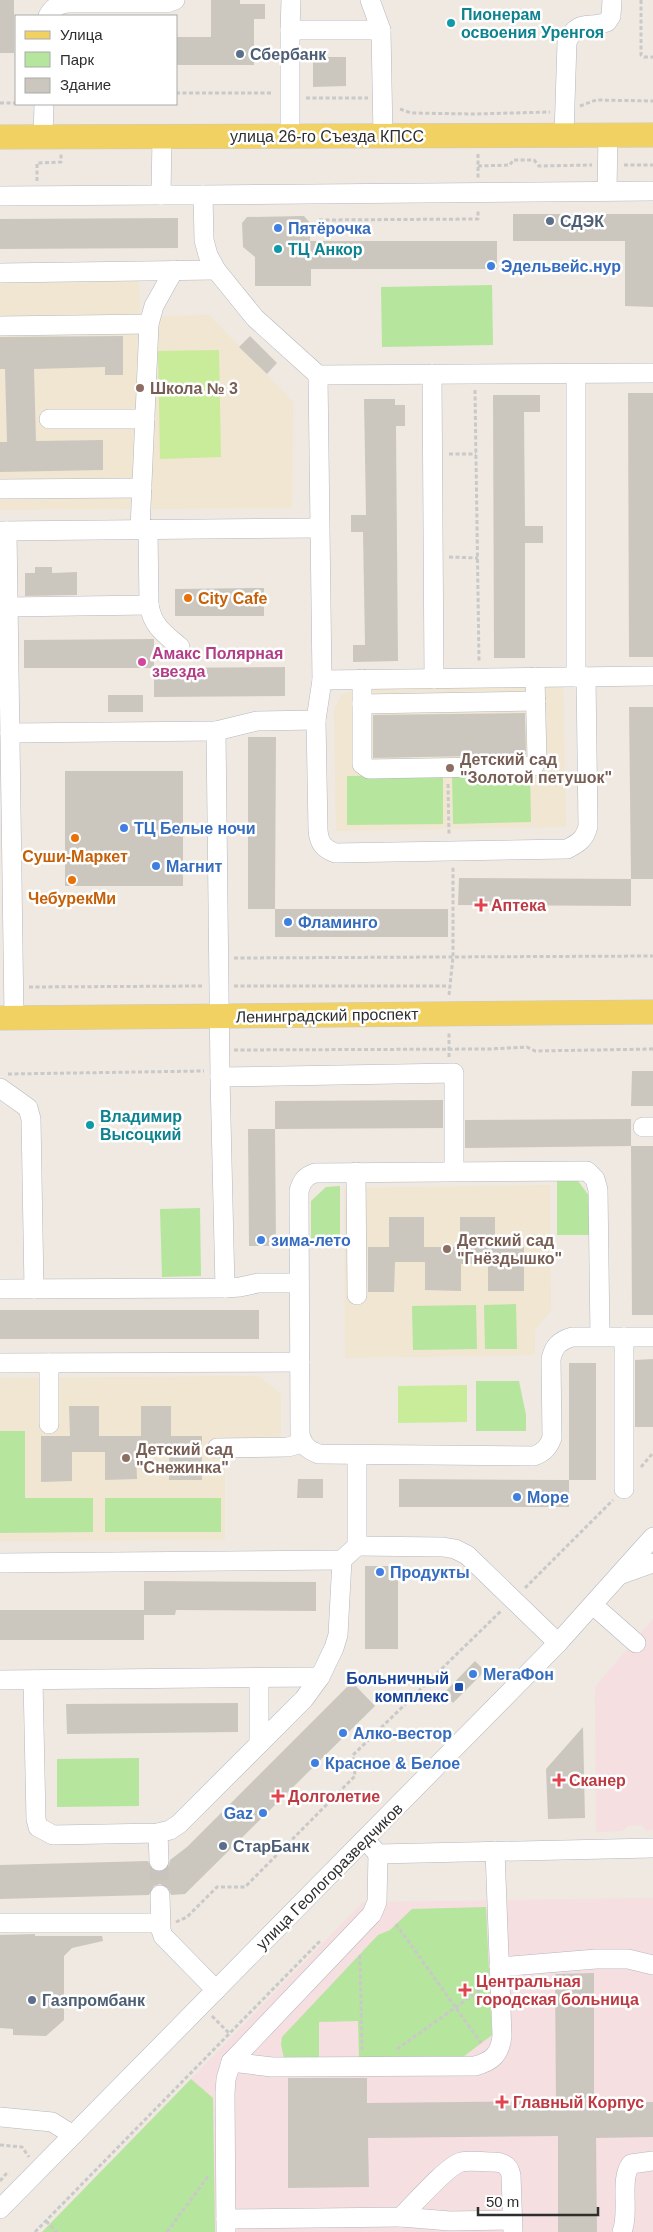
<svg xmlns="http://www.w3.org/2000/svg" width="653" height="2232" font-family="Helvetica,sans-serif">
<style>
.education{fill:#f0e6d1}
.medical{fill:#f5dfe0}
.green{fill:#b6e59e}
.pitch{fill:#c9ec9a}
.building{fill:#cbc7bf}
.lines{fill:none;stroke-linecap:round;stroke-linejoin:round}
.minor-tunnel{stroke:#c8c4bd;stroke-width:19;stroke-dasharray:19 9;stroke-linecap:butt}
.minor-casing{stroke:#b4b7c1;stroke-width:20}
.major-casing{stroke:#c9c9c9;stroke-width:25}
.path{stroke:#c9c9c9;stroke-width:3;stroke-dasharray:4 2.5;stroke-linecap:butt}
.minor{stroke:#fff;stroke-width:19}
.major{stroke:#f2d163;stroke-width:24}
.culture-dot{fill:#0f9aa8;stroke:#fff;stroke-width:2}
.service-dot{fill:#5c6f8a;stroke:#fff;stroke-width:2}
.shop-dot{fill:#3f7fe0;stroke:#fff;stroke-width:2}
.education-dot{fill:#8d6e63;stroke:#fff;stroke-width:2}
.food-dot{fill:#e8710a;stroke:#fff;stroke-width:2}
.hotel-dot{fill:#d1479c;stroke:#fff;stroke-width:2}
.health-dot{fill:#e0444e;stroke:#fff;stroke-width:2}
.transit-dot{fill:#1a4fb4;stroke:#fff;stroke-width:2}
.labels{text-anchor:middle;stroke-width:5;stroke-linejoin:round;paint-order:stroke}
.culture-label{font-size:16px;font-weight:bold;fill:#0d838f;stroke:#fff;text-anchor:start}
.service-label{font-size:16px;font-weight:bold;fill:#4e5e75;stroke:#fff;text-anchor:start}
.street-label{font-size:16px;fill:#2e2e2e;stroke:#fff}
.shop-label{font-size:16px;font-weight:bold;fill:#366cbe;stroke:#fff;text-anchor:start}
.education-label{font-size:16px;font-weight:bold;fill:#785e54;stroke:#fff;text-anchor:start}
.food-label{font-size:16px;font-weight:bold;fill:#c56008;stroke:#fff}
.hotel-label{font-size:16px;font-weight:bold;fill:#b23c85;stroke:#fff;text-anchor:start}
.health-label{font-size:16px;font-weight:bold;fill:#be3a42;stroke:#fff;text-anchor:start}
.transit-label{font-size:16px;font-weight:bold;fill:#164399;stroke:#fff;text-anchor:end}
</style>
<rect width="100%" height="100%" fill="#efe9e1"/>
<!-- education -->
<g class="education">
<polygon points="139,279 140,317 209,315 293,402 292,508 0,510 0,281"/>
<polygon points="563,684 566,827 336,831 334,709 342,694 367,687"/>
<polygon points="550,1185 551,1311 535,1330 535,1355 345,1358 344,1188"/>
<polygon points="258,1376 281,1394 281,1458 225,1458 225,1540 0,1541 0,1378"/>
</g>
<!-- medical -->
<g class="medical">
<polygon points="653,1619 653,1830 646,1830 642,1825 628,1826 622,1831 596,1832 595,1687"/>
<polygon points="653,1898 653,2232 42,2232 363,1902"/>
</g>
<!-- green -->
<g class="green">
<polygon points="492,285 493,345 382,347 381,287"/>
<polygon points="530,774 531,822 453,824 452,775"/>
<polygon points="443,775 443,824 347,825 347,776"/>
<polygon points="557,1181 578,1181 593,1201 593,1235 557,1235"/>
<polygon points="340,1186 340,1241 311,1241 311,1201 326,1187"/>
<polygon points="200,1208 201,1276 162,1277 160,1209"/>
<polygon points="516,1304 517,1349 485,1349 484,1305"/>
<polygon points="476,1305 477,1349 413,1350 412,1306"/>
<polygon points="476,1381 519,1381 526,1415 526,1431 476,1431"/>
<polygon points="0,1431 25,1431 25,1498 93,1498 93,1532 0,1533"/>
<rect x="105" y="1498" width="116" height="34"/>
<polygon points="139,1758 139,1806 57,1807 57,1759"/>
<polygon points="486,1907 492,2035 463,2057 359,2057 358,2021 319,2022 319,2058 284,2058 281,2045 282,2037 378,1935 390,1930 412,1909"/>
<polygon points="191,2079 213,2098 215,2232 42,2232"/>
</g>
<!-- pitch -->
<g class="pitch">
<polygon points="219,350 221,457 160,459 158,351"/>
<polygon points="467,1385 467,1422 398,1423 398,1386"/>
</g>
<!-- building -->
<g class="building">
<rect x="0" y="0" width="14" height="53"/>
<polygon points="211,0 240,0 240,4 265,4 265,19 254,19 254,65 176,65 176,37 211,37"/>
<polygon points="313,57 346,57 346,86 313,87"/>
<polygon points="513,214 653,214 653,307 625,306 625,241 513,241"/>
<polygon points="304,216 310,223 310,241 497,241 497,269 311,269 311,286 255,286 255,257 243,247 242,223 247,217"/>
<polygon points="178,218 178,248 0,249 0,219"/>
<polygon points="123,336 123,375 105,375 105,367 34,369 36,441 103,440 103,470 0,472 0,442 7,442 5,369 0,369 0,337"/>
<polygon points="250,336 277,363 267,374 239,347"/>
<polygon points="628,393 653,393 653,657 629,657"/>
<polygon points="493,395 540,395 540,412 524,412 525,526 543,526 543,543 525,543 525,658 494,658"/>
<polygon points="364,399 395,399 395,405 405,405 405,426 396,426 398,661 353,662 353,645 365,645 363,532 351,532 351,515 366,515"/>
<polygon points="35,567 52,567 52,573 77,572 77,595 25,596 25,573 35,573"/>
<polygon points="264,588 264,616 175,616 175,589"/>
<polygon points="154,639 154,668 24,668 24,640"/>
<polygon points="285,667 285,696 154,697 154,668"/>
<rect x="108" y="695" width="35" height="17"/>
<polygon points="629,707 653,707 653,879 631,879"/>
<polygon points="525,713 526,755 373,758 373,715"/>
<polygon points="248,737 276,737 275,909 248,909"/>
<rect x="65" y="771" width="118" height="115"/>
<polygon points="459,878 631,879 631,906 458,905"/>
<rect x="275" y="909" width="173" height="28"/>
<polygon points="632,1071 653,1071 653,1106 631,1106"/>
<polygon points="443,1100 443,1128 275,1129 275,1101"/>
<polygon points="631,1119 631,1146 465,1148 465,1120"/>
<polygon points="248,1129 275,1129 276,1246 249,1246"/>
<polygon points="631,1146 653,1146 653,1315 632,1315"/>
<polygon points="389,1217 424,1217 424,1247 460,1247 460,1217 495,1217 495,1247 524,1247 524,1291 488,1291 488,1264 461,1264 461,1291 425,1290 425,1262 395,1262 394,1292 368,1292 368,1247 389,1247"/>
<rect x="0" y="1310" width="259" height="29"/>
<polygon points="653,1359 653,1427 635,1427 635,1360"/>
<rect x="569" y="1363" width="27" height="117"/>
<polygon points="69,1406 99,1406 99,1436 141,1436 141,1406 171,1406 171,1436 202,1436 202,1480 169,1480 169,1452 136,1453 137,1479 105,1480 105,1452 72,1452 72,1481 41,1482 41,1436 70,1436"/>
<polygon points="298,1479 323,1479 323,1498 297,1498"/>
<polygon points="399,1479 569,1480 569,1507 399,1507"/>
<rect x="365" y="1566" width="33" height="83"/>
<polygon points="144,1581 316,1582 316,1611 176,1610 175,1615 144,1615 144,1640 0,1640 0,1610 144,1610"/>
<polygon points="475,1661 485,1671 453,1703 444,1693"/>
<polygon points="352,1682 375,1706 185,1894 171,1895 169,1889 160,1884 154,1886 149,1895 0,1899 0,1865 148,1861 153,1871 165,1871 169,1866 170,1860 187,1847"/>
<polygon points="238,1703 238,1732 67,1734 66,1704"/>
<polygon points="583,1727 585,1818 548,1819 546,1769"/>
<polygon points="35,1934 35,1936 102,1936 103,1941 72,1948 64,1956 64,2020 46,2036 13,2035 13,2029 0,2028 0,1935"/>
<polygon points="594,1973 594,2103 653,2102 653,2137 596,2138 597,2232 558,2232 558,2136 368,2138 369,2187 288,2188 288,2078 367,2078 367,2103 556,2101 555,1974"/>
</g>
<g class="lines">
<!-- minor-tunnel -->
<polyline class="minor-tunnel" points="159,1861 160,1895"/>
<defs>
<g id="minor">
<polyline points="370,0 381,30 383,136"/>
<path d="M48 16C52 8 58 4 67 3H167L175 0"/>
<polyline points="290,30 291,0"/>
<path d="M564 135 567 42C578 18 589 29 607 22L611 16 612 0"/>
<polyline points="162,136 161,195 203,195 204,240 208,255 216,270 255,318 318,375 653,373"/>
<polyline points="290,136 290,30 381,30"/>
<polyline points="43,137 44,104"/>
<polyline points="607,191 608,135"/>
<polyline points="203,195 653,191"/>
<polyline points="0,196 161,195"/>
<polyline points="0,273 216,270"/>
<polyline points="0,326 149,324"/>
<polyline points="432,374 434,679"/>
<polyline points="576,374 576,677"/>
<polyline points="318,375 322,680"/>
<polyline points="49,419 145,419"/>
<polyline points="0,489 142,488"/>
<polyline points="140,529 149,324 154,306 174,270"/>
<polyline points="0,531 319,528"/>
<polyline points="7,531 14,1017"/>
<path d="M149 605C153 627 164 633 180 647"/>
<polyline points="8,607 149,605 148,529"/>
<polyline points="362,679 362,764 369,769 534,766 537,760 535,677"/>
<polyline points="362,704 536,701"/>
<path d="M316 720 318 830C319 843 323 848 335 853L567 849C579 843 585 839 588 826L586 677"/>
<polyline points="10,733 216,731"/>
<polyline points="220,1077 225,1288"/>
<polyline points="0,1088 28,1108 31,1119 34,1289"/>
<polyline points="643,1127 653,1127"/>
<polyline points="454,1171 454,1073 220,1077 216,731 257,721 316,720 322,680 653,676"/>
<polyline points="356,1172 357,1295"/>
<polyline points="0,1289 225,1288 240,1287 258,1283 299,1283"/>
<path d="M600 1337 598 1190 595 1179 587 1171 315 1173C306 1176 302 1180 299 1191L300 1434C303 1446 308 1450 319 1454L534 1456C544 1452 548 1448 552 1438L551 1359C554 1346 559 1341 572 1337H653"/>
<polyline points="624,1337 624,1489"/>
<polyline points="0,1363 300,1362"/>
<polyline points="49,1424 49,1363"/>
<polyline points="217,1448 288,1447 302,1443"/>
<polyline points="357,1546 443,1547 455,1549 467,1555 558,1643"/>
<polyline points="0,1563 342,1560"/>
<polyline points="622,1574 653,1563"/>
<polyline points="593,1605 636,1643"/>
<polyline points="0,1680 320,1677"/>
<polyline points="33,1680 36,1819 38,1827 53,1835 158,1833 170,1830 179,1824 304,1699 320,1677 334,1648 338,1635 342,1560 357,1546 357,1455"/>
<polyline points="259,1744 259,1678"/>
<polyline points="158,1833 159,1861"/>
<polyline points="369,1844 378,1854 653,1848"/>
<polyline points="160,1895 161,1930 163,1936 216,1990"/>
<polyline points="0,1923 160,1923"/>
<polyline points="499,1967 596,1959 628,1959 653,1965"/>
<path d="M231 2062 272 2067 475 2066C493 2061 500 2054 502 2036L495 1851"/>
<polyline points="0,2117 52,2122 73,2135"/>
<polyline points="0,2209 558,1643 653,1537"/>
<polyline points="401,2217 450,2221 512,2220"/>
<path d="M226 2219 401 2217C413 2205 447 2166 461 2162 470 2160 482 2162 492 2162 502 2162 509 2165 511 2175L513 2232"/>
<polyline points="226,2232 225,2093 226,2079 231,2062 372,1914 377,1902 378,1854"/>
<path d="M622 2232C630 2211 619 2180 631 2164L653 2161"/>
</g>
<g id="major">
<polyline points="0,137 653,135"/>
<polyline points="0,1018 653,1012"/>
</g>
</defs>
<!-- minor casing -->
<use href="#minor" class="minor-casing"/>
<!-- major casing -->
<use href="#major" class="major-casing"/>
<!-- path -->
<g class="path">
<polyline points="641,0 641,55 644,57 653,57"/>
<polyline points="176,93 273,93"/>
<polyline points="306,98 368,98"/>
<polyline points="0,103 16,103"/>
<polyline points="580,106 596,100 653,101"/>
<polyline points="400,109 411,113 474,114 550,112"/>
<polyline points="478,154 478,178"/>
<polyline points="624,165 653,165"/>
<polyline points="478,166 510,165 513,160 534,160 539,166 592,165"/>
<polyline points="37,181 37,163 61,162 61,154"/>
<polyline points="319,220 478,219 478,209"/>
<polyline points="475,390 479,661"/>
<polyline points="449,454 476,454"/>
<polyline points="449,557 478,558"/>
<polyline points="448,784 449,835"/>
<polyline points="234,958 653,956"/>
<polyline points="234,986 448,986"/>
<polyline points="29,987 203,986"/>
<polyline points="449,995 453,957 453,866"/>
<polyline points="234,1050 490,1049 527,1047 535,1051 653,1049"/>
<polyline points="449,1057 449,1031"/>
<polyline points="8,1074 204,1071"/>
<polyline points="641,1467 653,1453"/>
<polyline points="525,1588 613,1500"/>
<polyline points="176,1922 187,1917 217,1887 245,1887 355,1776 353,1755 501,1611"/>
<polyline points="396,1924 481,2043"/>
<polyline points="360,1955 362,2050"/>
<polyline points="212,2016 230,2034"/>
<polyline points="397,2049 483,1988"/>
<polyline points="0,2145 22,2147 29,2157"/>
<polyline points="0,2181 6,2174 10,2174"/>
<polyline points="46,2221 57,2232"/>
<polyline points="35,2232 320,1941"/>
<polyline points="167,2232 209,2175"/>
</g>
<!-- minor -->
<use href="#minor" class="minor"/>
<!-- major -->
<use href="#major" class="major"/>
</g>
<!-- markers -->
<g class="culture-dot">
<circle cx="451" cy="23" r="5"/>
<circle cx="278" cy="249" r="5"/>
<circle cx="90" cy="1125" r="5"/>
</g>
<g class="service-dot">
<circle cx="240" cy="54" r="5"/>
<circle cx="550" cy="221" r="5"/>
<circle cx="223" cy="1846" r="5"/>
<circle cx="32" cy="2000" r="5"/>
</g>
<g class="shop-dot">
<circle cx="278" cy="228" r="5"/>
<circle cx="491" cy="266" r="5"/>
<circle cx="124" cy="828" r="5"/>
<circle cx="156" cy="866" r="5"/>
<circle cx="288" cy="922" r="5"/>
<circle cx="261" cy="1240" r="5"/>
<circle cx="517" cy="1497" r="5"/>
<circle cx="380" cy="1572" r="5"/>
<circle cx="473" cy="1674" r="5"/>
<circle cx="343" cy="1733" r="5"/>
<circle cx="315" cy="1763" r="5"/>
<circle cx="263" cy="1813" r="5"/>
</g>
<g class="education-dot">
<circle cx="140" cy="388" r="5"/>
<circle cx="450" cy="768" r="5"/>
<circle cx="447" cy="1249" r="5"/>
<circle cx="126" cy="1458" r="5"/>
</g>
<g class="food-dot">
<circle cx="188" cy="598" r="5"/>
<circle cx="75" cy="838" r="5"/>
<circle cx="72" cy="880" r="5"/>
</g>
<circle class="hotel-dot" cx="142" cy="662" r="5"/>
<g class="health-dot">
<path d="M478.5 897.5h5v5h5v5h-5v5h-5v-5h-5v-5h5z"/>
<path d="M556.5 1772.5h5v5h5v5h-5v5h-5v-5h-5v-5h5z"/>
<path d="M275.5 1788.5h5v5h5v5h-5v5h-5v-5h-5v-5h5z"/>
<path d="M462.5 1982.5h5v5h5v5h-5v5h-5v-5h-5v-5h5z"/>
<path d="M499.5 2094.5h5v5h5v5h-5v5h-5v-5h-5v-5h5z"/>
</g>
<rect class="transit-dot" x="454" y="1682" width="10" height="10" rx="2.5"/>
<g class="labels">
<!-- culture labels -->
<g class="culture-label">
<text x="461" y="20">Пионерам<tspan x="461" dy="18">освоения Уренгоя</tspan></text>
<text x="288" y="255">ТЦ Анкор</text>
<text x="100" y="1122">Владимир<tspan x="100" dy="18">Высоцкий</tspan></text>
</g>
<!-- service labels -->
<g class="service-label">
<text x="250" y="60">Сбербанк</text>
<text x="560" y="227">СДЭК</text>
<text x="233" y="1852">СтарБанк</text>
<text x="42" y="2006">Газпромбанк</text>
</g>
<!-- street labels -->
<g class="street-label">
<text x="327" y="142">улица 26-го Съезда КПСС</text>
<text transform="translate(327 1015) rotate(-1)" y="6">Ленинградский проспект</text>
<text transform="translate(329 1876) rotate(-45)" y="6">улица Геологоразведчиков</text>
</g>
<!-- shop labels -->
<g class="shop-label">
<text x="288" y="234">Пятёрочка</text>
<text x="501" y="272">Эдельвейс.нур</text>
<text x="134" y="834">ТЦ Белые ночи</text>
<text x="166" y="872">Магнит</text>
<text x="298" y="928">Фламинго</text>
<text x="271" y="1246">зима-лето</text>
<text x="527" y="1503">Море</text>
<text x="390" y="1578">Продукты</text>
<text x="483" y="1680">МегаФон</text>
<text x="353" y="1739">Алко-вестор</text>
<text x="325" y="1769">Красное &amp; Белое</text>
<text x="253" y="1819" text-anchor="end">Gaz</text>
</g>
<!-- education labels -->
<g class="education-label">
<text x="150" y="394">Школа № 3</text>
<text x="460" y="765">Детский сад<tspan x="460" dy="18">"Золотой петушок"</tspan></text>
<text x="457" y="1246">Детский сад<tspan x="457" dy="18">"Гнёздышко"</tspan></text>
<text x="136" y="1455">Детский сад<tspan x="136" dy="18">"Снежинка"</tspan></text>
</g>
<!-- food labels -->
<g class="food-label">
<text x="198" y="604" text-anchor="start">City Cafe</text>
<text x="75" y="862">Суши-Маркет</text>
<text x="72" y="904">ЧебурекМи</text>
</g>
<!-- hotel labels -->
<g class="hotel-label">
<text x="152" y="659">Амакс Полярная<tspan x="152" dy="18">звезда</tspan></text>
</g>
<!-- health labels -->
<g class="health-label">
<text x="491" y="911">Аптека</text>
<text x="569" y="1786">Сканер</text>
<text x="288" y="1802">Долголетие</text>
<text x="476" y="1987">Центральная<tspan x="476" dy="18">городская больница</tspan></text>
<text x="513" y="2108">Главный Корпус</text>
</g>
<!-- transit labels -->
<g class="transit-label">
<text x="449" y="1684">Больничный<tspan x="449" dy="18">комплекс</tspan></text>
</g>
</g>
<!-- legend -->
<rect x="15" y="15" width="162" height="90" fill="#ffffff" stroke="#ababab"/>
<rect x="25" y="31" width="25" height="8" fill="#f2d163" stroke="#ababab"/>
<text x="60" y="40" font-size="15" fill="#2e2e2e">Улица</text>
<rect x="25" y="52" width="25" height="15" fill="#b6e59e" stroke="#ababab"/>
<text x="60" y="65" font-size="15" fill="#2e2e2e">Парк</text>
<rect x="25" y="78" width="25" height="15" fill="#cbc7bf" stroke="#ababab"/>
<text x="60" y="90" font-size="15" fill="#2e2e2e">Здание</text>
<!-- scale -->
<path d="M478 2207v8h120v-8" fill="none" stroke="#2e2e2e" stroke-width="2.5"/>
<text x="486" y="2207" font-size="15" fill="#2e2e2e" stroke="#ffffff" stroke-width="4" paint-order="stroke">50 m</text>
</svg>
